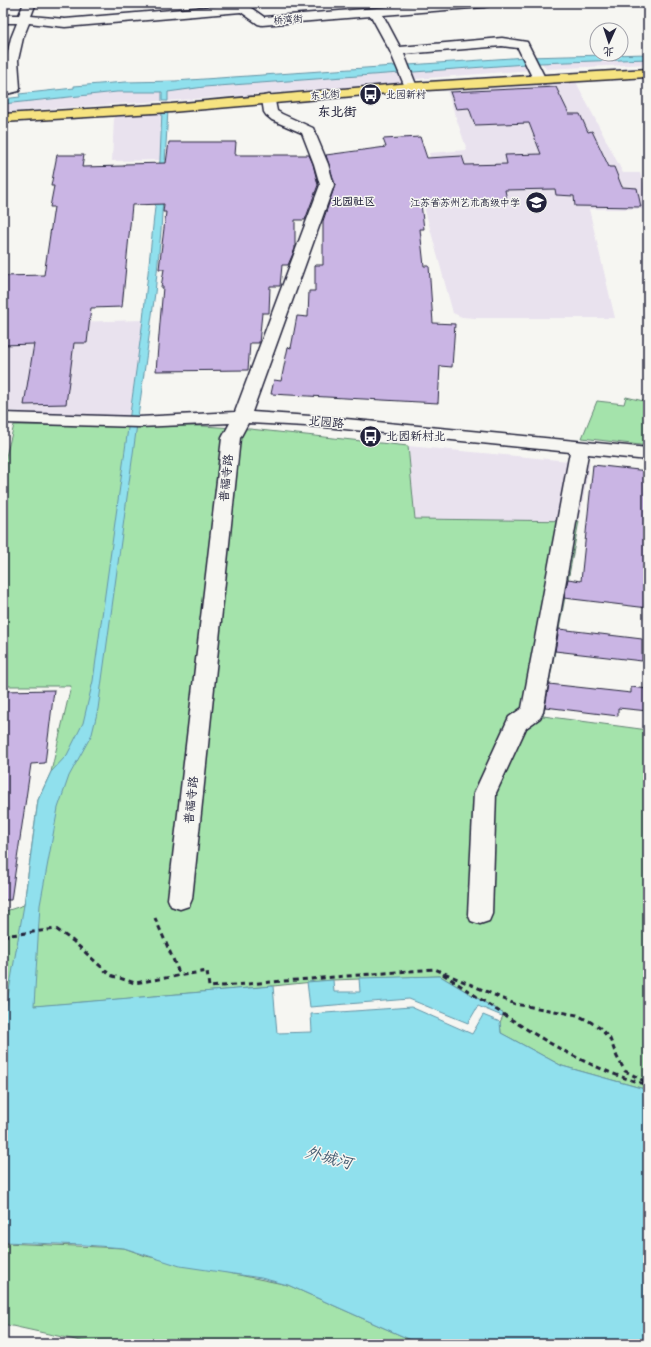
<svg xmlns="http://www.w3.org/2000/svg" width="651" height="1347" font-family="Pangolin,'LXGW WenKai TC',sans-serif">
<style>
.built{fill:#e9e2ee}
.green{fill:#a4e3ab;stroke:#638273}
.water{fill:#90e0ed;stroke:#6494a6}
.building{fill:#cab5e4;stroke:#22223b}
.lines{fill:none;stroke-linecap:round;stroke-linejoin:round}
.minor-casing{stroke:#22223b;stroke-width:3}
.major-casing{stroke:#22223b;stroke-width:3}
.path{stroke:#22223b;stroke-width:3;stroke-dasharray:5 4;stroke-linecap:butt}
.minor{fill:#f6f6f2;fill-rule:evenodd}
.major{fill:#f6e381;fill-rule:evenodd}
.labels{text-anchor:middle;stroke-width:3;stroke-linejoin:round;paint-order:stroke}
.far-street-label{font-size:10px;fill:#22223b;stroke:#f6f6f2}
.far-poi-label{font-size:10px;fill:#22223b;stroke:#f6f6f2;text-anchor:start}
.far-neighbourhood-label{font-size:11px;font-weight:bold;fill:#22223b;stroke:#f6f6f2}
.street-label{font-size:12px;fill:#22223b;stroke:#f6f6f2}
.poi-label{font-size:12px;fill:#22223b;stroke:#f6f6f2;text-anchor:start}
.far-district-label{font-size:13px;font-weight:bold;fill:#22223b;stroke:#f6f6f2}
.near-water-label{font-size:16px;font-style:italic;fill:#435b70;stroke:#f6f6f2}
</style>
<rect width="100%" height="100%" fill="#f6f6f2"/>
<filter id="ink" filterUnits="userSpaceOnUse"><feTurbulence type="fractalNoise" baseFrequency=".025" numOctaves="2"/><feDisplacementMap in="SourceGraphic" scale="8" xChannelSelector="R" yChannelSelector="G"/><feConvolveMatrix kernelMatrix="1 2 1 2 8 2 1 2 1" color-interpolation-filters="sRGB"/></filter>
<g filter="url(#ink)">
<!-- built -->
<g class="built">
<polygon points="648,59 648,64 546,69 542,63"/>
<polygon points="527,64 531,70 415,79 411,72"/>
<polygon points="399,73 403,83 168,101 168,92 191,88"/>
<polygon points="576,82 623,173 640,173 648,194 648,209 589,209 615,318 475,318 462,317 453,313 419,188 439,186 429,153 467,150 447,91"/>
<polygon points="156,91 162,92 162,101 3,112 3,104 117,92"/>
<polygon points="161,113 160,160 112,161 114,117"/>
<polygon points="143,320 129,418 3,411 3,324"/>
<polygon points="408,446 590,463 579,521 415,519"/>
</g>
<!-- green -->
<g class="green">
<polygon points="626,397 648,402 648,446 582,438 597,401 624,404"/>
<polygon points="14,425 203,426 250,429 408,446 415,519 579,521 543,716 648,730 648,1090 562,1066 501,1033 500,1022 504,1014 440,976 333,980 273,986 3,1009 3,912 24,905 38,800 51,772 71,686 3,686 3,468"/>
<polygon points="3,1243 124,1248 146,1256 288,1285 420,1344 94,1344 3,1324"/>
</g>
<!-- water -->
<g class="water">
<polygon points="648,54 648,59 540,63 204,87 168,92 168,101 162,101 162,92 117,92 3,104 3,99 20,97 19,94 74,88 74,86 126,82 175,81 526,57"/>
<polygon points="162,110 168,110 161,231 155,293 98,709 92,734 69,776 58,808 40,905 34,1006 273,986 277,1033 312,1032 311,1014 411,1007 472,1034 483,1015 500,1022 501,1033 562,1066 648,1090 648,1344 420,1344 288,1285 261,1278 180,1266 124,1248 85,1245 3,1242 3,1009 6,1008 24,905 38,800 51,772 67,755 83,723 93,681 143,320 160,160"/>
<polygon points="440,976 504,1014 502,1016 478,1006 468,1023 409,999 310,1007 307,982 333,980 334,992 360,992 359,978"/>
</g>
<!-- building -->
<g class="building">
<polygon points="556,87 569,114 580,114 588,132 592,131 609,167 614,167 622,187 637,188 641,207 575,206 574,196 556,195 555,189 505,190 507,200 455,201 455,204 421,204 424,229 420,229 424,266 429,266 433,323 455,324 452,367 440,366 438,403 271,394 274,380 281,381 288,347 291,348 297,316 308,317 309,291 315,291 315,265 323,265 323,221 335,185 326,155 386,147 383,139 420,137 427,158 462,156 465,165 507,164 505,155 541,154 529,123 475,125 469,108 456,109 450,92"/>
<polygon points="169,142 236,142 235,155 309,155 313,164 318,185 305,220 295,220 295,249 288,265 282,265 280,286 270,286 269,313 262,313 259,343 250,343 248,370 156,371 163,287 161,287 164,269 159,269 166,212 163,212 164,204 132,205 122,307 91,308 87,343 74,343 66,404 24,405 34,344 3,345 3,276 44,275 54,207 50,207 54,186 51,186 57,155 84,155 82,167 124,166 125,164 166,163"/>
<polygon points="593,465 648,471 648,608 564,598 568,579 581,581"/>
<polygon points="559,629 642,639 642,661 555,651"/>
<polygon points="549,684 631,693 631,687 648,689 648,711 618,708 618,716 545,707"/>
<polygon points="54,690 45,763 31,764 11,900 3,900 3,691"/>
</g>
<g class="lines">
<defs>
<g id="minor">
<polygon points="24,3 36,3 31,16 65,19 243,4 247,5 264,17 440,3 490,3 488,6 484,7 383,15 400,47 502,38 527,42 546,80 545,83 535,83 518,48 502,46 404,54 417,87 416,90 406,90 405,87 390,51 371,16 262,25 258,24 241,12 65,27 29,23 23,38 18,60 20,88 19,91 3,95 3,87 7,86 6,60 11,38 17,23 3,23 3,15 19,15"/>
<polygon points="269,95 274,96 277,111 282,114 313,128 328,164 334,185 252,412 325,417 648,448 648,460 588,454 543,712 540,718 526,728 496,793 492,914 489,921 480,924 471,921 468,914 474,793 509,717 522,708 570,452 325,427 248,423 240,438 192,899 189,906 180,909 171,906 168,899 222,438 230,423 139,427 3,423 3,413 139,417 235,412 320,185 314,164 302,133 272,120 266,115 264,112 262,99 264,96"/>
</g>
<polygon id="major" points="648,69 648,77 411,91 171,112 3,122 3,114 171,104 411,83"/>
</defs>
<!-- minor casing -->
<use href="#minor" class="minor-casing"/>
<!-- major casing -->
<use href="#major" class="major-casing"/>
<!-- path -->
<g class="path">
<polyline points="155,918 180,975"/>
<polyline points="3,936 56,929 73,941 110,975 135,983 207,971 209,987 435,969 515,1004 577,1015 589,1021 600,1028 610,1039 617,1057 625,1071 648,1083"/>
<path d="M443 974C508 1017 572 1065 648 1085"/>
</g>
<!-- minor -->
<use href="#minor" class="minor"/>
<!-- major -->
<use href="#major" class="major"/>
</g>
</g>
<!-- icons -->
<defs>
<symbol id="bus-disc" viewBox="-11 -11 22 22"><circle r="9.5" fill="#22223b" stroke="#f6f6f2"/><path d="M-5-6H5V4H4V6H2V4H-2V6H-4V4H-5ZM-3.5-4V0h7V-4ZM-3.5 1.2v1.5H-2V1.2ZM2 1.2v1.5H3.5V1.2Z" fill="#fff"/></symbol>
<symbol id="school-disc" viewBox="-11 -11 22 22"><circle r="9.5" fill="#22223b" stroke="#f6f6f2"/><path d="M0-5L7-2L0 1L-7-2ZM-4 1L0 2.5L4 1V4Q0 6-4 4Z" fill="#fff"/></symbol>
</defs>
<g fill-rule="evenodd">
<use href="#bus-disc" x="358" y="82" width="25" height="25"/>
<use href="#school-disc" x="524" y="190" width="25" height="25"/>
<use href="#bus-disc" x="358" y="424" width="25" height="25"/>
</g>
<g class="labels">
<!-- far-street labels -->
<g class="far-street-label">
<text transform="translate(288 19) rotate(-5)" y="4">桥湾街</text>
<text transform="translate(325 94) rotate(-5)" y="4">东北街</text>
</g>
<!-- far-poi labels -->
<g class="far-poi-label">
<text x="386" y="98">北园新村</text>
<text x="520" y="206" text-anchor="end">江苏省苏州艺术高级中学</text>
</g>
<!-- far-neighbourhood labels -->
<g class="far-neighbourhood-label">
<text x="353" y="205">北园社区</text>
</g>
<!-- street labels -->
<g class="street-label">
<text transform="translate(326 422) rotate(5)" y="4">北园路</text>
<text transform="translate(226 478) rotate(-84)" y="4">普福寺路</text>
<text transform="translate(191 800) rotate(-84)" y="4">普福寺路</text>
</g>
<!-- poi labels -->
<g class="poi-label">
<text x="386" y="440">北园新村北</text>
</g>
<!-- far-district labels -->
<g class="far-district-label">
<text x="337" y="116">东北街</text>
</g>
<!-- near-water labels -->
<g class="near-water-label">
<text transform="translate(329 1157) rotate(15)" y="6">外城河</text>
</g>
</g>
<!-- margin -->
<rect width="651" height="1347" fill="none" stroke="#f6f6f2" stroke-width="16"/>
<rect x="8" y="8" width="635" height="1331" fill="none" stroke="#22223b" stroke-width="1.5" filter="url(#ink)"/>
<!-- north arrow -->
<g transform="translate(609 42) rotate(183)"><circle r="19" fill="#f6f6f2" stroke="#a1a1a9"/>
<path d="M0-3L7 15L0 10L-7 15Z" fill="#22223b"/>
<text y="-6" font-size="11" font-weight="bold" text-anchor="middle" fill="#22223b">北</text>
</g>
</svg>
